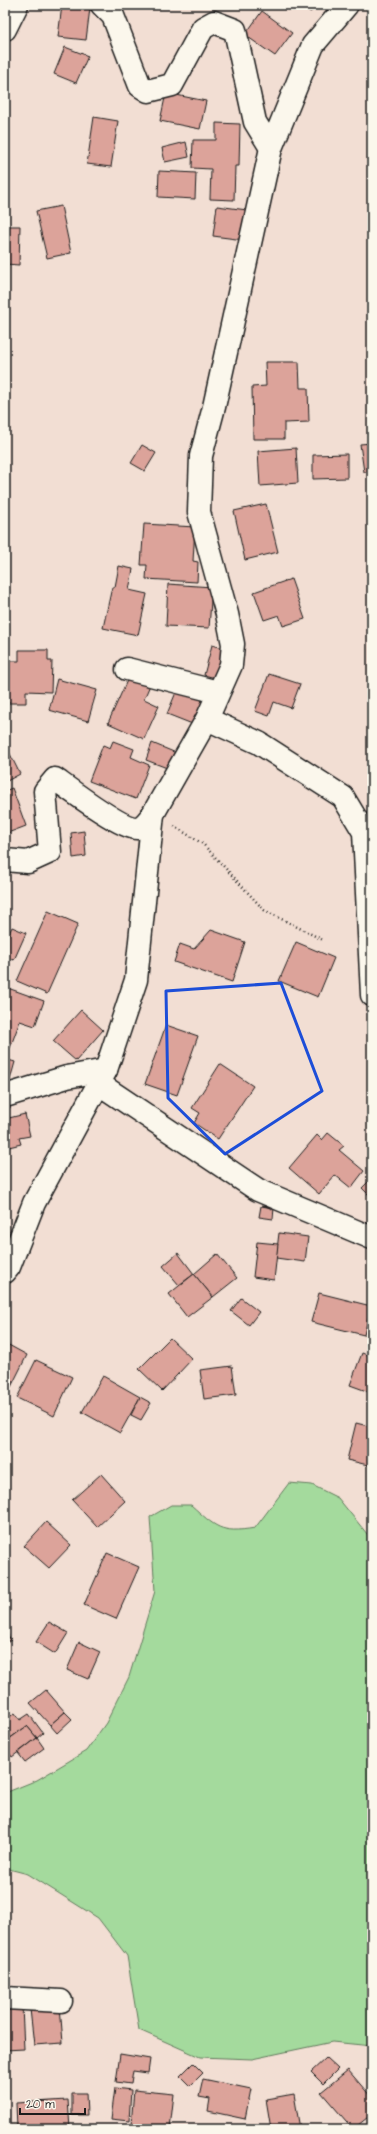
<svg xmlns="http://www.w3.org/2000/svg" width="377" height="2134" font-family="'Architects Daughter',sans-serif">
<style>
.green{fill:#a4da9d;stroke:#607b5c}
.building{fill:#dca39a;stroke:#1c1c1c}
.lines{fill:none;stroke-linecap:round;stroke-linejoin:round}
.minor-casing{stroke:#1c1c1c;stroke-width:25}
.path{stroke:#1c1c1c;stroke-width:2.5;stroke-dasharray:1 3;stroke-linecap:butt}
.minor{stroke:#fbf7ec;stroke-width:22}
.marked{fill:none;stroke:#1d4ed8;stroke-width:3;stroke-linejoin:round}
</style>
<rect width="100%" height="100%" fill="#f2ded3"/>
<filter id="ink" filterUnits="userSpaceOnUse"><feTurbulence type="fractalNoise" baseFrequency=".025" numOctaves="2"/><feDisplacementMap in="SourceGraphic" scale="8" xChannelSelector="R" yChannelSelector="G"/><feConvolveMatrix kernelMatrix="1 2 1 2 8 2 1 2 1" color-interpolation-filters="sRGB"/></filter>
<g filter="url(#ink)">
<!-- green -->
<path class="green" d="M289 1483 312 1485 338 1498 372 1540V2046L332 2042 252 2059 200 2057 139 2030 127 1956 98 1918 28 1874 5 1868V1793L37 1780 86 1751 106 1723 129 1677 155 1591 150 1517 171 1505H191C216 1527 220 1534 255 1528Z"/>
<!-- building -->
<g class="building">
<polygon points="62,5 90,8 86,40 58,37"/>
<polygon points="304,5 320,5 310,12"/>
<polygon points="262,11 292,33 275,56 245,35"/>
<polygon points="65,47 88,56 76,83 54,74"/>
<polygon points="166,93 206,101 200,129 160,121"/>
<polygon points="94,117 118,121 111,167 87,164"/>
<polygon points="216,123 240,124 239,166 235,166 234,200 210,199 211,169 192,168 193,140 216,140"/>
<polygon points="186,142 189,157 165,162 162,148"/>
<polygon points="159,171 196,173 195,199 158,197"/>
<polygon points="61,206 71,253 47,258 36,211"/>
<polygon points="217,206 247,210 244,240 213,236"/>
<polygon points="5,226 20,226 19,265 5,264"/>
<polygon points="265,362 299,362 300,388 308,388 309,422 284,423 284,439 253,439 252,387 266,386"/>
<polygon points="372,443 372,471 364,472 360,444"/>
<polygon points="142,445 156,453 145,471 131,463"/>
<polygon points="296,448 298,483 260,486 258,451"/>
<polygon points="347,454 347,478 313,479 313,455"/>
<polygon points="266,504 278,552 245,560 234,511"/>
<polygon points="144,524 195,527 193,561 198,562 197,582 146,579 147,565 141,565"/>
<polygon points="119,566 133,569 129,590 147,594 138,635 103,628 112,587 115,587"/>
<polygon points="291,579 305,619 283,626 279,615 264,620 254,592"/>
<polygon points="168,584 212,587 209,628 166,626"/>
<polygon points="212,645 231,650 223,680 204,675"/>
<polygon points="19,650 48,650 48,661 52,661 51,692 26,691 26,703 5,703 5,661 19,661"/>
<polygon points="269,674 300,684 291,708 274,702 269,716 255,711"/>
<polygon points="129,676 150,685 144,699 159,706 144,739 108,723"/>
<polygon points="57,679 97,690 88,721 49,710"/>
<polygon points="177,690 209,703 200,727 167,714"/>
<polygon points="113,741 134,749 131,757 149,765 136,799 89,781 103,745 110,748"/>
<polygon points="152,743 181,755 175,771 146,760"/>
<polygon points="5,744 20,774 5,782"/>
<polygon points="12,788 26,826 5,834 5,791"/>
<polygon points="84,831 86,856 73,858 71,833"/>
<polygon points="48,911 78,924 47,994 17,981"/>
<polygon points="12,927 26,933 14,960 5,957 5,942"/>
<polygon points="211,930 245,942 232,982 174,962 180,944 194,949"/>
<polygon points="296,942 334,958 318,997 279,981"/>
<polygon points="5,987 44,1001 35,1026 20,1021 10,1048 5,1046"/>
<polygon points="81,1010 103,1030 76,1061 53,1041"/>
<polygon points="166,1025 198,1036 177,1095 145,1084"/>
<polygon points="5,1059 15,1062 6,1094 5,1093"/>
<polygon points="220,1064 253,1086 218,1139 194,1123 200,1113 192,1108"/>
<polygon points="25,1114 30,1136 19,1138 21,1144 5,1148 5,1119"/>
<polygon points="328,1133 344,1146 339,1150 364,1171 351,1188 335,1175 319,1194 289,1168 317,1135 322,1140"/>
<polygon points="372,1178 372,1198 362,1188"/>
<polygon points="261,1206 274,1208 273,1219 259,1217"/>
<polygon points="279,1233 308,1237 305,1262 276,1258"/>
<polygon points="257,1242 278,1244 274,1280 253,1277"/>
<polygon points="178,1253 194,1274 179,1285 163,1266"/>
<polygon points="217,1254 237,1278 213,1297 194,1274"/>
<polygon points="194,1274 213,1297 187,1317 169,1294"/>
<polygon points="319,1293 371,1306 364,1335 311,1322"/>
<polygon points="241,1298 259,1312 249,1325 231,1311"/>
<polygon points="170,1338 192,1359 162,1391 139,1369"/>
<polygon points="5,1343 27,1355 8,1393 5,1392"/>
<polygon points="362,1353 372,1357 372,1393 350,1385"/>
<polygon points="36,1360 72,1377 54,1416 17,1398"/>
<polygon points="232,1366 236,1395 204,1399 200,1370"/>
<polygon points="103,1376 140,1397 120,1433 82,1412"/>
<polygon points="140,1397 151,1403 141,1420 131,1415"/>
<polygon points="356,1423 372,1427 372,1466 347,1460"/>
<polygon points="101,1474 125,1501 97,1527 72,1500"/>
<polygon points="46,1522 71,1545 49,1568 24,1546"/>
<polygon points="107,1553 139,1567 116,1619 84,1605"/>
<polygon points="49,1622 68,1633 55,1654 36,1642"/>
<polygon points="5,1630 11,1640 5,1644"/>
<polygon points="79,1642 100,1652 88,1679 67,1670"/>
<polygon points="46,1690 65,1712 50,1725 30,1703"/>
<polygon points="65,1712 72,1719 57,1733 50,1725"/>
<polygon points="15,1713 20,1720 29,1714 43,1733 37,1738 27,1726 6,1741 5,1728 9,1726 5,1720"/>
<polygon points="27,1726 37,1738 12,1757 5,1747 5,1742"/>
<polygon points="37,1738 44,1748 25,1762 18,1753"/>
<polygon points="60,2006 63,2043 34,2045 30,2009"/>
<polygon points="22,2007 24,2049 5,2050 5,2008"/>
<polygon points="120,2054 150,2059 148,2073 133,2071 131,2084 116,2082"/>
<polygon points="326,2058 338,2069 323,2084 311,2072"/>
<polygon points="193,2063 203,2073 190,2086 180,2076"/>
<polygon points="348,2070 372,2098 372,2114 353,2129 321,2092"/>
<polygon points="203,2079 251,2089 245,2119 208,2111 210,2099 199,2097"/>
<polygon points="115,2088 131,2090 129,2121 111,2119"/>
<polygon points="134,2090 174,2094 170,2128 131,2125"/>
<polygon points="72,2093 86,2093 87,2115 72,2115"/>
<polygon points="294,2094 300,2129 271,2129 266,2099"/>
<polygon points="68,2100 70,2129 17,2129 16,2103"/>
</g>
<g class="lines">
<defs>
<g id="minor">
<polyline points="102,5 113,16 140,86 148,91 172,85 203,28 214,22 235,30 255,122 271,148"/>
<polyline points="5,29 17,5"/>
<polyline points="127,669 218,692"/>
<polyline points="207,719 259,743 343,797 364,832 372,995"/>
<path d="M5 860 28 862 50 852 45 791 55 779C69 789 122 829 137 828 144 827 149 819 153 814"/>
<polyline points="98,1083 258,1190 372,1238"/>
<polyline points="5,1096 67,1077 106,1070"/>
<polyline points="5,1272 9,1267 34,1203 106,1070 136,980 153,814 207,719 231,665 233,644 227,614 199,512 201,456 214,407 271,148 313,45 347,5"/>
<polyline points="5,1998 61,2001"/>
</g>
</defs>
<!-- minor casing -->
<use href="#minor" class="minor-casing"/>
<!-- path -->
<polyline class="path" points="174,826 203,844 264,910 323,940"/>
<!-- minor -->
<use href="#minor" class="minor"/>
</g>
</g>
<!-- marked area -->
<path class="marked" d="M281 983 322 1091 225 1154 168 1098 166 991Z"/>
<!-- margin -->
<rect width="377" height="2134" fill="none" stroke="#fbf7ec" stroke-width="20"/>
<rect x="10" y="10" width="357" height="2114" fill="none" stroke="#1c1c1c" stroke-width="1.5" filter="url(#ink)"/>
<!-- scale -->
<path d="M20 2108v6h65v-6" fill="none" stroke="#1c1c1c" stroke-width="2"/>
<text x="26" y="2108" font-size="12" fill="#1c1c1c" stroke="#fbf7ec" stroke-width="3" paint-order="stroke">20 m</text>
</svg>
